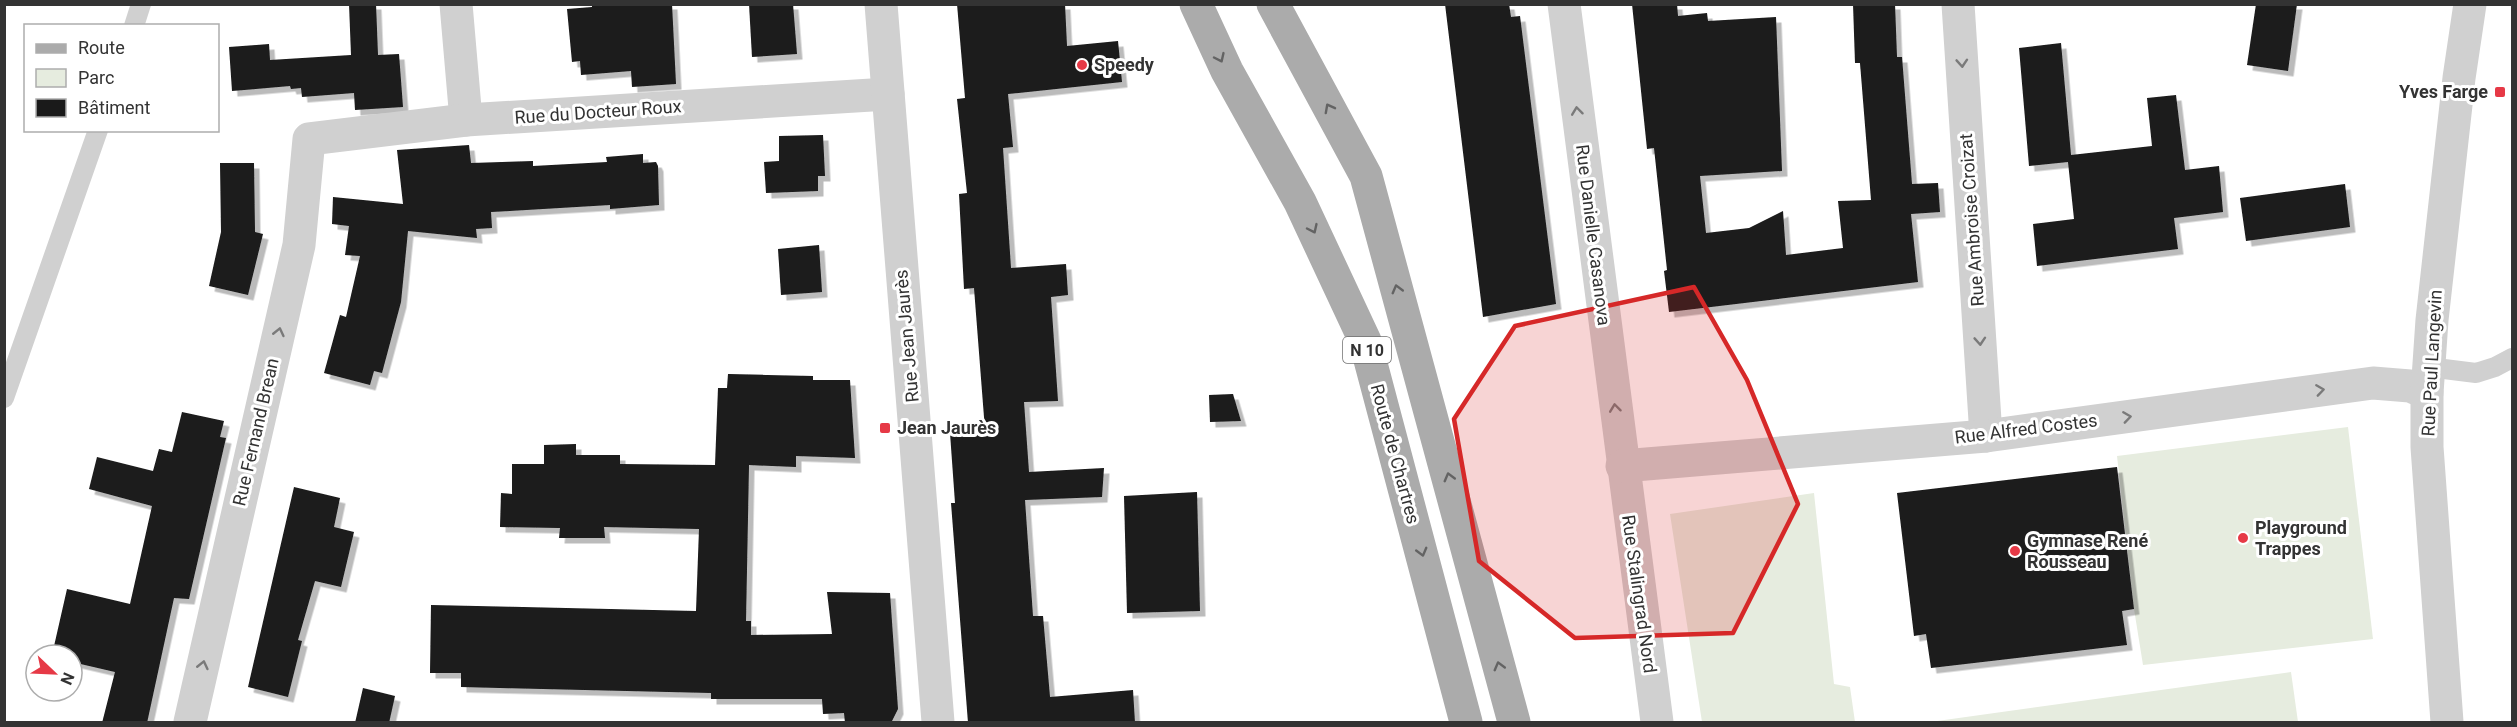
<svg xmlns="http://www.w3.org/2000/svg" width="2517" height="727" font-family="Roboto,sans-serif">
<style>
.green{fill:#e6ecdf}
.building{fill:#1a1a1a;filter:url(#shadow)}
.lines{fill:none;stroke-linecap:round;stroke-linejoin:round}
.service{stroke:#d0d0d0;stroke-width:20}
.minor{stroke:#d0d0d0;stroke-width:33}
.tertiary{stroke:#d0d0d0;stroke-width:33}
.primary{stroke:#ababab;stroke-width:33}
.oneway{stroke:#636363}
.oneway2{stroke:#7a7a7a}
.marked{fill:#d62828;fill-opacity:0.2;stroke:#d62828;stroke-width:4.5;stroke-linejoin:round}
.poi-dot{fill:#e63946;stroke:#fff;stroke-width:2}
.labels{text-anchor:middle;stroke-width:6;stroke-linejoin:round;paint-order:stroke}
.shield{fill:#fff;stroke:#707070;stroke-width:1.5}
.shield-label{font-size:16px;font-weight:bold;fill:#333}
.poi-label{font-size:18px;font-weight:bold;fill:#333;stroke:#fff;text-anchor:start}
.street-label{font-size:18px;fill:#333;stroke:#fff}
</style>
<defs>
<filter id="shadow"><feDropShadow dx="5.5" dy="5.5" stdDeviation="0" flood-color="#0004"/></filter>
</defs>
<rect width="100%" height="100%" fill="#fff"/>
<!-- green -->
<g class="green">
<polygon points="2348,427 2373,639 2143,665 2134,609 2117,456"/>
<polygon points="1814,493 1834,684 1850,687 1855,722 1702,722 1670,514"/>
<polygon points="2291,672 2298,722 1930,722"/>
</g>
<!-- building -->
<g class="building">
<polygon points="349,4 376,4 378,55 399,54 403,107 355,110 354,93 302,97 301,88 291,89 290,86 232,91 229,47 269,44 270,60 351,55"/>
<polygon points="592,4 672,4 676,84 632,87 631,71 581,75 580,61 572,62 567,9 592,7"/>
<polygon points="749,4 793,4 797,54 752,57"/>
<polygon points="957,4 1065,4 1067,46 1118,41 1122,82 1008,94 1013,147 1003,148 1011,268 1066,264 1068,295 1051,297 1058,401 1024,402 1029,472 1104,468 1102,497 1025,500 1033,616 1043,616 1050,697 1133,690 1135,723 968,723 951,503 955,503 950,433 985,430 974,288 964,289 959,194 967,193 957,99 965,98"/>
<polygon points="1445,4 1509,4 1511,17 1520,16 1556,304 1483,317"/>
<polygon points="1632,4 1677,4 1678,16 1707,13 1708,21 1776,17 1782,171 1700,176 1706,233 1749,228 1783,211 1786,255 1843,248 1838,201 1871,200 1860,63 1855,63 1853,4 1895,4 1897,57 1902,57 1912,184 1938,183 1940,212 1911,214 1918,282 1669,312 1664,271 1667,270 1654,148 1647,149"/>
<polygon points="2256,4 2297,4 2288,71 2247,65"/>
<polygon points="2061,43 2071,155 2152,146 2147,98 2176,95 2185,170 2219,166 2223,212 2174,218 2178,249 2037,266 2033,224 2074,219 2068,162 2029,166 2019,48"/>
<polygon points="823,135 825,176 818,176 818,191 766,193 764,162 779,161 779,136"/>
<polygon points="469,145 471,163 533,161 533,166 607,162 606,157 643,154 643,163 656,162 658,166 659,205 610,209 610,205 491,212 492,228 476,229 477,238 408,231 401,302 382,373 374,371 370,385 324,373 340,315 346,317 360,256 345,255 349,226 332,224 333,197 403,204 397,150"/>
<polygon points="220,163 254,163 255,232 263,234 248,295 209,286 221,232"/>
<polygon points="2345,184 2350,227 2246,241 2240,198"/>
<polygon points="819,245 822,292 781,295 778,249"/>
<polygon points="728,374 813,376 813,380 850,380 855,458 796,456 796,467 749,465 746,621 751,621 751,635 832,634 827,592 890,593 898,709 891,723 845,723 844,713 823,714 822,699 711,699 711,693 461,687 461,673 430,673 431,605 696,611 699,529 604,527 605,538 559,538 560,528 500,527 501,493 512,494 512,464 544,464 544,445 576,444 576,455 620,455 620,464 715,465 718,388 727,388"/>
<polygon points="1233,394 1241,421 1210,422 1209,395"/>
<polygon points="182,412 224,421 220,437 226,438 189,599 174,598 147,723 102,723 115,672 72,662 72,655 52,655 67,589 130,604 152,506 89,489 97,457 153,471 159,449 172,452"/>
<polygon points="2117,467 2134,609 2122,611 2127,645 1931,668 1926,634 1914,636 1897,493"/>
<polygon points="294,487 340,498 334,527 354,532 341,587 315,581 298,640 302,641 288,697 248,687"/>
<polygon points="1197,492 1200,611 1127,613 1124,496"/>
<polygon points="363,688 395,696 389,723 355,723"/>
</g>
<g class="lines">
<!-- service -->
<g class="service">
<polyline points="134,26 141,4"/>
<polyline points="2428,367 2476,373 2495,367 2512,358"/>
<polyline points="4,398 98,130"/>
</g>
<!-- minor -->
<g class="minor">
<polyline points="456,4 466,120"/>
<polyline points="1564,4 1657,722"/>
<polyline points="1958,4 1986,436"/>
<polyline points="1622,466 1986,436 2373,383 2410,386 2427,393"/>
<polyline points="190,722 299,245 309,139 466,120 888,94"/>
<polyline points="2447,722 2427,447 2427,393 2432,320 2459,78 2470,4"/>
</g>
<!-- tertiary -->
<polyline class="tertiary" points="881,4 938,722"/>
<!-- primary -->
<g class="primary">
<polyline points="1196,4 1227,71 1300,202 1365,341 1466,722"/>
<polyline points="1273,4 1366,176 1514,722"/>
</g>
</g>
<!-- one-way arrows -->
<defs><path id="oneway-chevron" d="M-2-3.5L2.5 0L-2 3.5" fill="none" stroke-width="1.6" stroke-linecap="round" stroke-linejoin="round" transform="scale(1.5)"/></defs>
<g class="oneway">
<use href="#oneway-chevron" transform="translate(1220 58) rotate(65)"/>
<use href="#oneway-chevron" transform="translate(1329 108) rotate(-118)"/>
<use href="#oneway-chevron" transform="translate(1313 229) rotate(65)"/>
<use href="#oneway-chevron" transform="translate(1397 289) rotate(-105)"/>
<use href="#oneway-chevron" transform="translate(1449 477) rotate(-105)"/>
<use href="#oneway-chevron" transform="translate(1422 552) rotate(75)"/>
<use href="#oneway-chevron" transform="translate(1499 666) rotate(-105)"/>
</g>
<g class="oneway2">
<use href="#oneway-chevron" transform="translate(1962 63) rotate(86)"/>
<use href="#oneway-chevron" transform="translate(1577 111) rotate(-97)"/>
<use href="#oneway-chevron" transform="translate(279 332) rotate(-77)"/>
<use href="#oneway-chevron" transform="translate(1980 341) rotate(86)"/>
<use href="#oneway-chevron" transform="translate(2320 390) rotate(-8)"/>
<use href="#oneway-chevron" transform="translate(1615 408) rotate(-97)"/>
<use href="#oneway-chevron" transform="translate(2127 417) rotate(-8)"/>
<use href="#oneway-chevron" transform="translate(203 665) rotate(-77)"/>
</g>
<!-- marked area -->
<path class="marked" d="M1694 287 1747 380 1798 504 1733 633 1575 638 1479 561 1454 419 1515 326Z"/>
<!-- markers -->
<g class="poi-dot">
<circle cx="1082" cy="65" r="6"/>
<rect x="2494" y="86" width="12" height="12" rx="3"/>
<rect x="879" y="422" width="12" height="12" rx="3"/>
<circle cx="2243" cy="538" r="6"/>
<circle cx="2015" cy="551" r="6"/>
</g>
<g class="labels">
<!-- shield labels -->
<rect class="shield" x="1343" y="337" width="48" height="26" rx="4.5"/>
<g class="shield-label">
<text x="1367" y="356">N 10</text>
</g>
<!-- poi labels -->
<g class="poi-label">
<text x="1094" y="71">Speedy</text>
<text x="2488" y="98" text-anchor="end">Yves Farge</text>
<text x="897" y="434">Jean Jaurès</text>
<text x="2255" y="534">Playground<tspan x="2255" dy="21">Trappes</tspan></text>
<text x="2027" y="547">Gymnase René<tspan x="2027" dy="21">Rousseau</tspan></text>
</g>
<!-- street labels -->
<g class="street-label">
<text transform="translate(598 112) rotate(-4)" y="6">Rue du Docteur Roux</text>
<text transform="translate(1972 220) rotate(-94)" y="6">Rue Ambroise Croizat</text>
<text transform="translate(1593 235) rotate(83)" y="6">Rue Danielle Casanova</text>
<text transform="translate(907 336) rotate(-95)" y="6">Rue Jean Jaurès</text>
<text transform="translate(2432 363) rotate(-87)" y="6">Rue Paul Langevin</text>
<text transform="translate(2026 429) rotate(-7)" y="6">Rue Alfred Costes</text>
<text transform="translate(256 432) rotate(-77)" y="6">Rue Fernand Brean</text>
<text transform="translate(1395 454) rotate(75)" y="6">Route de Chartres</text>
<text transform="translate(1639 594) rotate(82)" y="6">Rue Stalingrad Nord</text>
</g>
</g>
<!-- border -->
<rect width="2517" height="727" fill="none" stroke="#333333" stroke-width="12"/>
<!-- legend -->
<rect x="24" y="24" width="195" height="108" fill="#ffffff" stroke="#adadad" stroke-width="1.5"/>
<rect x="36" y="44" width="30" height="9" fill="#ababab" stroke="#adadad" stroke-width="1.5"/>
<text x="78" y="54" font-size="18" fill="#333333">Route</text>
<rect x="36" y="69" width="30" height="18" fill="#e6ecdf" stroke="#adadad" stroke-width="1.5"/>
<text x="78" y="84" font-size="18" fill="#333333">Parc</text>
<rect x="36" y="99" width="30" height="18" fill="#1a1a1a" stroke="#adadad" stroke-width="1.5"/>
<text x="78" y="114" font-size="18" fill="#333333">Bâtiment</text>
<!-- north arrow -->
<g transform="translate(54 673) rotate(113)"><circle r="28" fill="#ffffff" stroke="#adadad" stroke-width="1.5"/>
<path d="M0-4.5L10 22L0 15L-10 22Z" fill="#e63946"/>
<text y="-9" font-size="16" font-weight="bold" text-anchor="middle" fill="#333333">N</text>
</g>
</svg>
